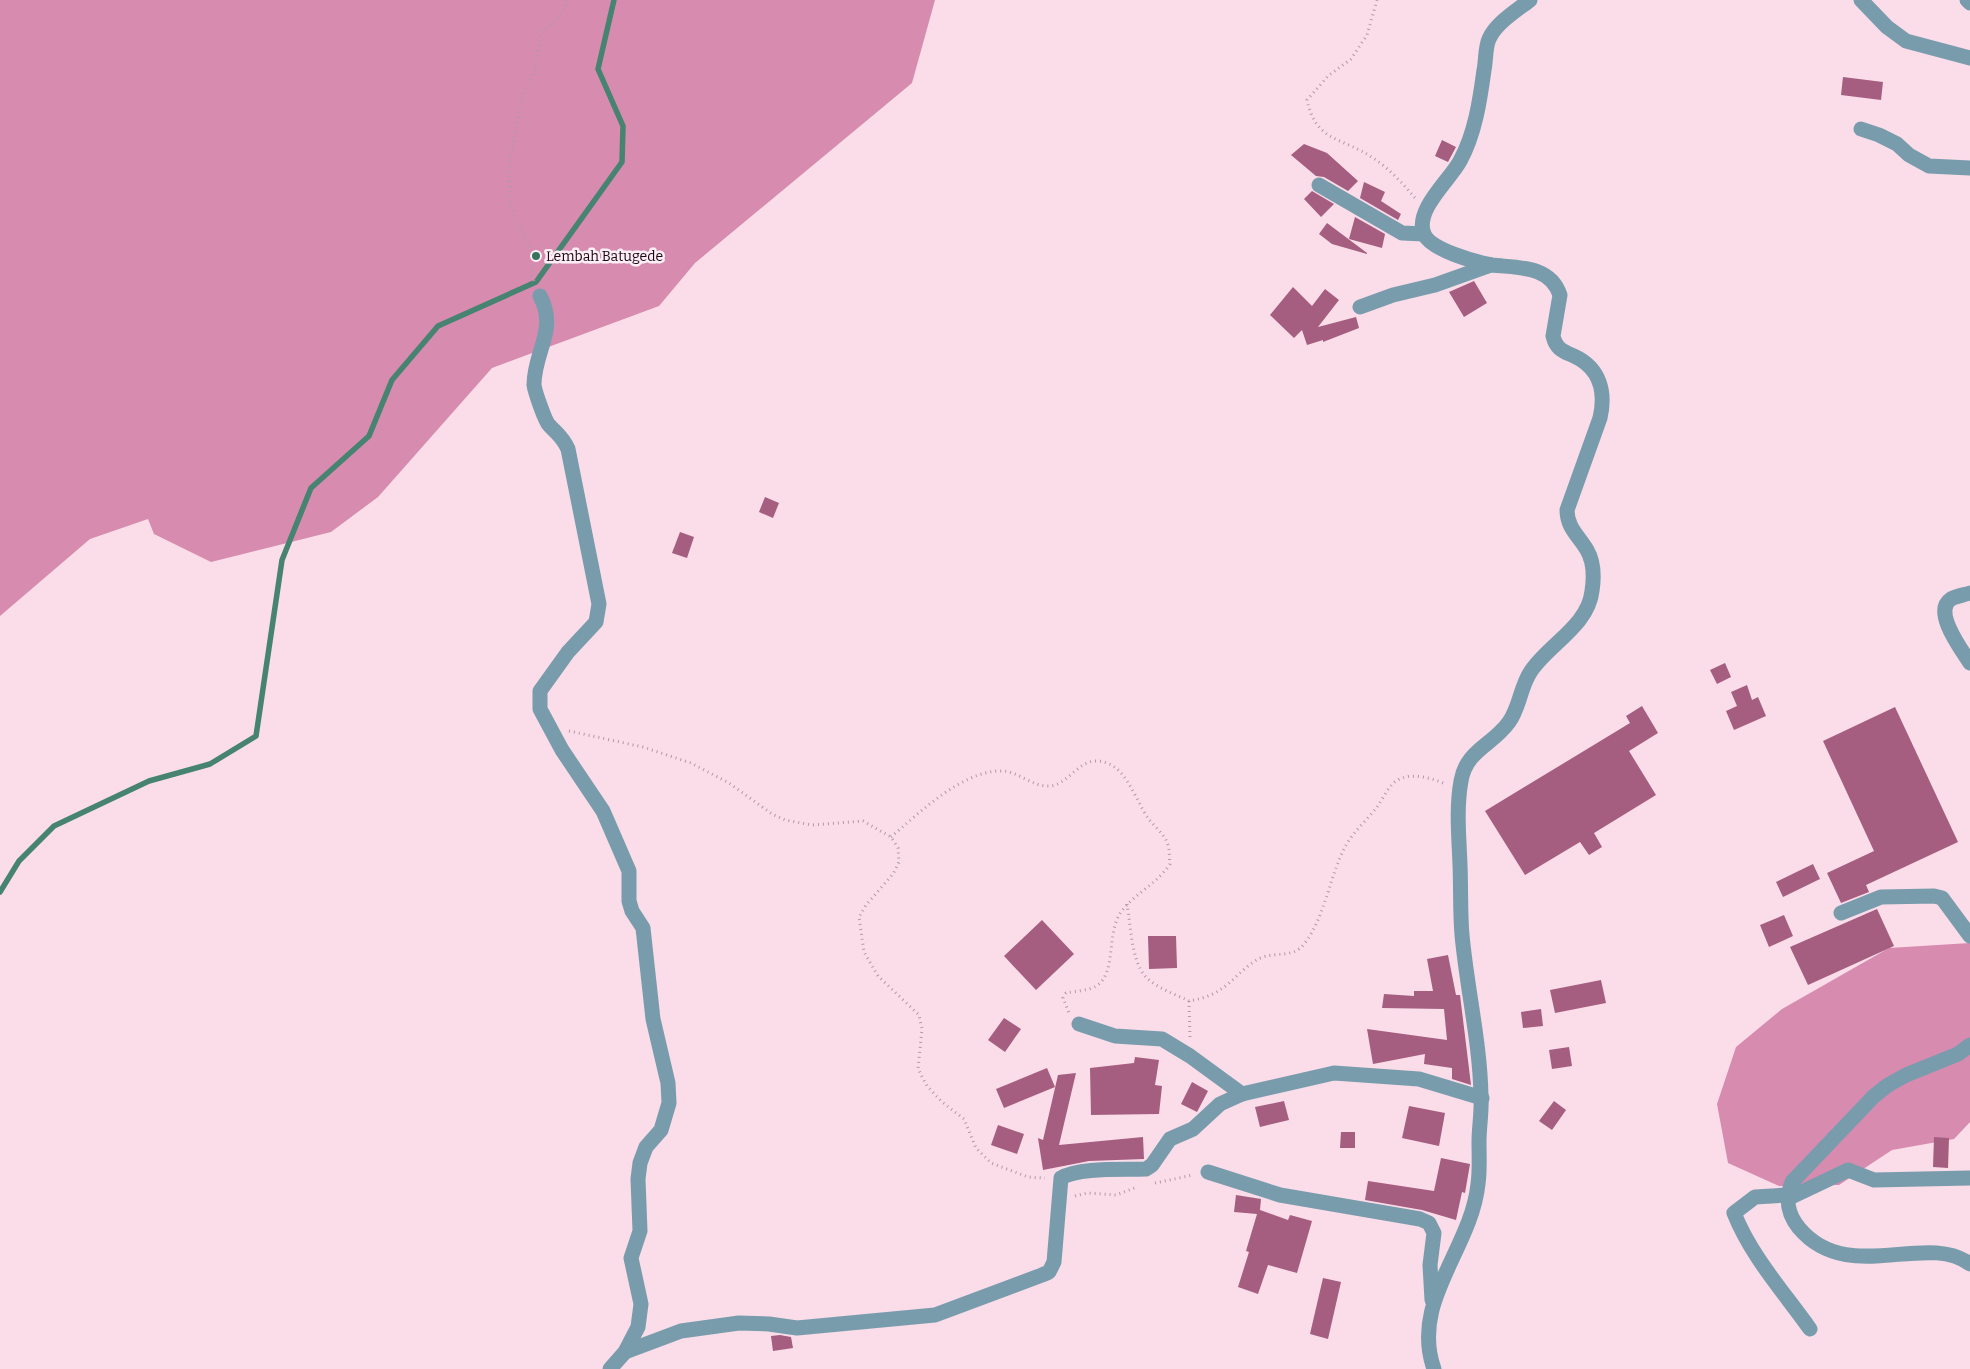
<svg xmlns="http://www.w3.org/2000/svg" width="1970" height="1369" font-family="Bitter,serif">
<style>
.forest{fill:#d78baf}
.lines{fill:none;stroke-linecap:round;stroke-linejoin:round}
.stream{stroke:#468371;stroke-width:5.5}
.building{fill:#a55d80}
.path{stroke:#b499a5;stroke-width:3;stroke-dasharray:1 4;stroke-linecap:butt}
.minor{stroke:#799cad;stroke-width:15}
.poi-dot{fill:#367460;stroke:#fdeff5;stroke-width:2}
.labels{text-anchor:middle;stroke-width:5;stroke-linejoin:round;paint-order:stroke}
.poi-label{font-size:14px;fill:#1d0612;stroke:#fdeff5;text-anchor:start}
</style>
<rect width="100%" height="100%" fill="#fadde9"/>
<!-- forest -->
<g class="forest">
<polygon points="0,0 935,0 912,83 695,263 659,306 492,368 378,497 331,532 211,562 154,534 148,519 90,539 0,616"/>
<polygon points="1970,943 1970,1122 1954,1139 1892,1150 1839,1185 1779,1186 1728,1163 1717,1104 1736,1047 1782,1009 1889,948"/>
</g>
<g class="lines">
<!-- stream -->
<polyline class="stream" points="0,892 19,861 54,826 149,781 210,764 256,736 282,560 311,488 369,436 392,380 438,326 536,282 622,162 623,126 598,69 614,0"/>
</g>
<!-- building -->
<g class="building">
<polygon points="1843,77 1883,82 1881,100 1841,95"/>
<polygon points="1442,140 1456,147 1448,162 1435,156"/>
<polygon points="1304,144 1327,153 1358,181 1348,191 1324,177 1316,176 1291,155"/>
<polygon points="1364,182 1385,192 1381,201 1401,214 1398,220 1360,198"/>
<polygon points="1312,191 1334,204 1321,217 1304,199"/>
<polygon points="1355,217 1385,234 1382,248 1349,239"/>
<polygon points="1327,223 1367,253 1367,254 1332,244 1319,234"/>
<polygon points="1474,281 1487,303 1464,317 1449,292"/>
<polygon points="1293,287 1312,306 1325,289 1339,300 1318,327 1356,317 1359,328 1323,342 1323,340 1307,345 1302,330 1294,338 1270,315"/>
<polygon points="765,497 779,503 773,518 759,512"/>
<polygon points="680,532 694,537 687,558 672,553"/>
<polygon points="1725,663 1731,677 1717,684 1710,670"/>
<polygon points="1747,685 1752,700 1758,697 1766,716 1734,730 1726,711 1737,706 1731,692"/>
<polygon points="1642,706 1658,733 1629,751 1656,795 1594,833 1602,847 1589,855 1580,842 1525,875 1485,811 1630,723 1626,716"/>
<polygon points="1895,707 1958,842 1866,885 1869,892 1841,903 1827,873 1874,851 1823,741"/>
<polygon points="1813,864 1820,879 1783,897 1776,882"/>
<polygon points="1877,909 1894,946 1808,985 1790,947"/>
<polygon points="1784,915 1793,936 1769,947 1760,925"/>
<polygon points="1042,920 1074,954 1036,990 1004,956"/>
<polygon points="1148,936 1176,936 1177,968 1149,969"/>
<polygon points="1448,955 1456,995 1460,995 1471,1085 1452,1079 1452,1068 1424,1064 1425,1054 1373,1064 1367,1029 1447,1040 1444,1009 1382,1008 1384,994 1414,996 1414,991 1433,991 1427,959"/>
<polygon points="1601,980 1606,1003 1555,1013 1550,990"/>
<polygon points="1541,1009 1543,1026 1523,1028 1521,1012"/>
<polygon points="1004,1018 1021,1029 1005,1052 988,1040"/>
<polygon points="1569,1047 1572,1066 1552,1069 1549,1050"/>
<polygon points="1135,1057 1159,1060 1155,1085 1162,1086 1159,1114 1091,1115 1090,1068 1134,1063"/>
<polygon points="1047,1068 1055,1087 1004,1108 996,1089"/>
<polygon points="1076,1073 1059,1145 1143,1137 1144,1159 1089,1161 1043,1170 1038,1138 1043,1140 1058,1075"/>
<polygon points="1192,1082 1208,1091 1197,1112 1181,1104"/>
<polygon points="1284,1101 1289,1120 1260,1127 1255,1107"/>
<polygon points="1554,1101 1566,1110 1552,1130 1539,1121"/>
<polygon points="1409,1106 1445,1113 1439,1146 1402,1138"/>
<polygon points="998,1125 1024,1134 1017,1154 991,1145"/>
<polygon points="1341,1132 1355,1132 1355,1148 1340,1148"/>
<polygon points="1934,1137 1949,1138 1948,1168 1933,1167"/>
<polygon points="1441,1158 1470,1164 1465,1193 1462,1192 1456,1220 1422,1210 1365,1200 1368,1181 1434,1191"/>
<polygon points="1236,1195 1261,1199 1260,1210 1288,1220 1290,1215 1312,1221 1297,1273 1268,1265 1258,1294 1238,1287 1249,1252 1246,1251 1257,1214 1234,1212"/>
<polygon points="1323,1278 1341,1282 1328,1339 1310,1334"/>
<polygon points="780,1335 791,1337 793,1348 773,1351 771,1336"/>
</g>
<g class="lines">
<!-- path -->
<g class="path">
<path d="M1377 0 1367 35 1351 59 1328 76 1307 100C1316 143 1343 137 1373 158 1390 169 1403 184 1415 198"/>
<polyline points="534,281 532,276 534,255 510,205 509,167 522,97 535,69 541,34 565,9 567,0"/>
<polyline points="569,731 643,747 691,763 729,783 772,814 785,820 812,825 863,821 891,837 898,848 899,862 893,874 866,905 859,917 864,952 878,976 919,1015 922,1029 918,1069 927,1086 942,1102 964,1119 976,1148 991,1163 1028,1177 1045,1178"/>
<path d="M891 837C919 813 964 769 1003 771 1019 772 1033 787 1049 786 1066 786 1077 762 1095 761 1125 760 1134 798 1148 818 1154 826 1163 833 1167 842 1170 849 1169 857 1170 864 1157 884 1134 894 1121 912 1106 933 1117 974 1096 986 1088 991 1075 991 1066 993L1063 998 1069 1013"/>
<path d="M1127 904C1131 926 1131 959 1145 976 1156 988 1175 994 1189 1001 1199 999 1209 997 1218 991 1234 982 1245 964 1263 957 1278 952 1294 958 1305 943 1325 916 1329 879 1344 849 1351 834 1367 820 1377 807 1383 799 1389 784 1398 780 1410 772 1433 778 1445 784"/>
<polyline points="1189,1001 1190,1038"/>
<polyline points="1155,1183 1193,1175"/>
<polyline points="1075,1196 1087,1193 1116,1195 1137,1187"/>
</g>
<!-- minor -->
<g class="minor">
<polyline points="1861,0 1887,27 1906,41 1970,58"/>
<polyline points="1967,0 1970,3"/>
<polyline points="1861,129 1879,135 1897,144 1909,155 1929,166 1970,168"/>
<polyline points="1319,185 1402,233 1424,234"/>
<path d="M540 296C558 330 534 351 534 385 535 392 545 421 549 425 558 435 562 436 568 449L599 604 596 622 568 652 540 691V709L562 750 603 811 629 871V901L632 911 643 928 653 1019 668 1083 669 1103 661 1130 646 1147 640 1163 638 1179 640 1231 631 1258 641 1304 638 1327 625 1352 610 1369"/>
<polyline points="1360,307 1393,295 1435,285 1491,265"/>
<path d="M1970 593C1964 595 1956 596 1951 599 1932 612 1962 650 1970 663"/>
<polyline points="1841,913 1881,897 1934,896 1942,898 1970,936"/>
<polyline points="1079,1024 1115,1036 1162,1039 1190,1056 1242,1094"/>
<path d="M1970 1045 1958 1054 1906 1075 1888 1085 1874 1096 1792 1182C1785 1199 1787 1213 1799 1228 1848 1286 1925 1231 1970 1264"/>
<polyline points="1208,1172 1280,1195 1420,1219 1429,1223 1434,1233 1430,1265 1432,1300"/>
<path d="M1787 1195 1755 1197 1734 1213C1751 1256 1783 1291 1810 1329"/>
<polyline points="1787,1199 1848,1170 1874,1180 1970,1178"/>
<path d="M625 1352 681 1331 739 1323 769 1324 797 1328 935 1315 1042 1275 1049 1272 1054 1262 1061 1178C1079 1167 1124 1170 1146 1169L1152 1165 1170 1139 1193 1129 1220 1104 1242 1094 1334 1073 1419 1079 1482 1098"/>
<path d="M1434 1369C1410 1301 1471 1250 1478 1184 1480 1170 1479 1156 1479 1142 1479 1127 1482 1111 1481 1096 1480 1042 1467 989 1462 935 1460 912 1461 888 1460 865 1459 837 1456 809 1461 781 1466 750 1493 745 1509 722 1520 707 1520 687 1531 671 1549 644 1588 626 1592 591 1594 578 1594 562 1587 550 1579 536 1567 528 1567 510L1600 418C1606 392 1600 368 1574 356 1563 351 1556 349 1553 336L1560 295C1550 265 1517 268 1492 265 1475 262 1431 250 1424 234 1414 210 1450 180 1460 161 1475 134 1480 100 1484 70 1486 61 1485 48 1489 39 1496 23 1516 11 1530 0"/>
</g>
</g>
<!-- markers -->
<circle class="poi-dot" cx="536" cy="256" r="5"/>
<g class="labels">
<!-- poi labels -->
<g class="poi-label">
<text x="546" y="261">Lembah Batugede</text>
</g>
</g>
</svg>
